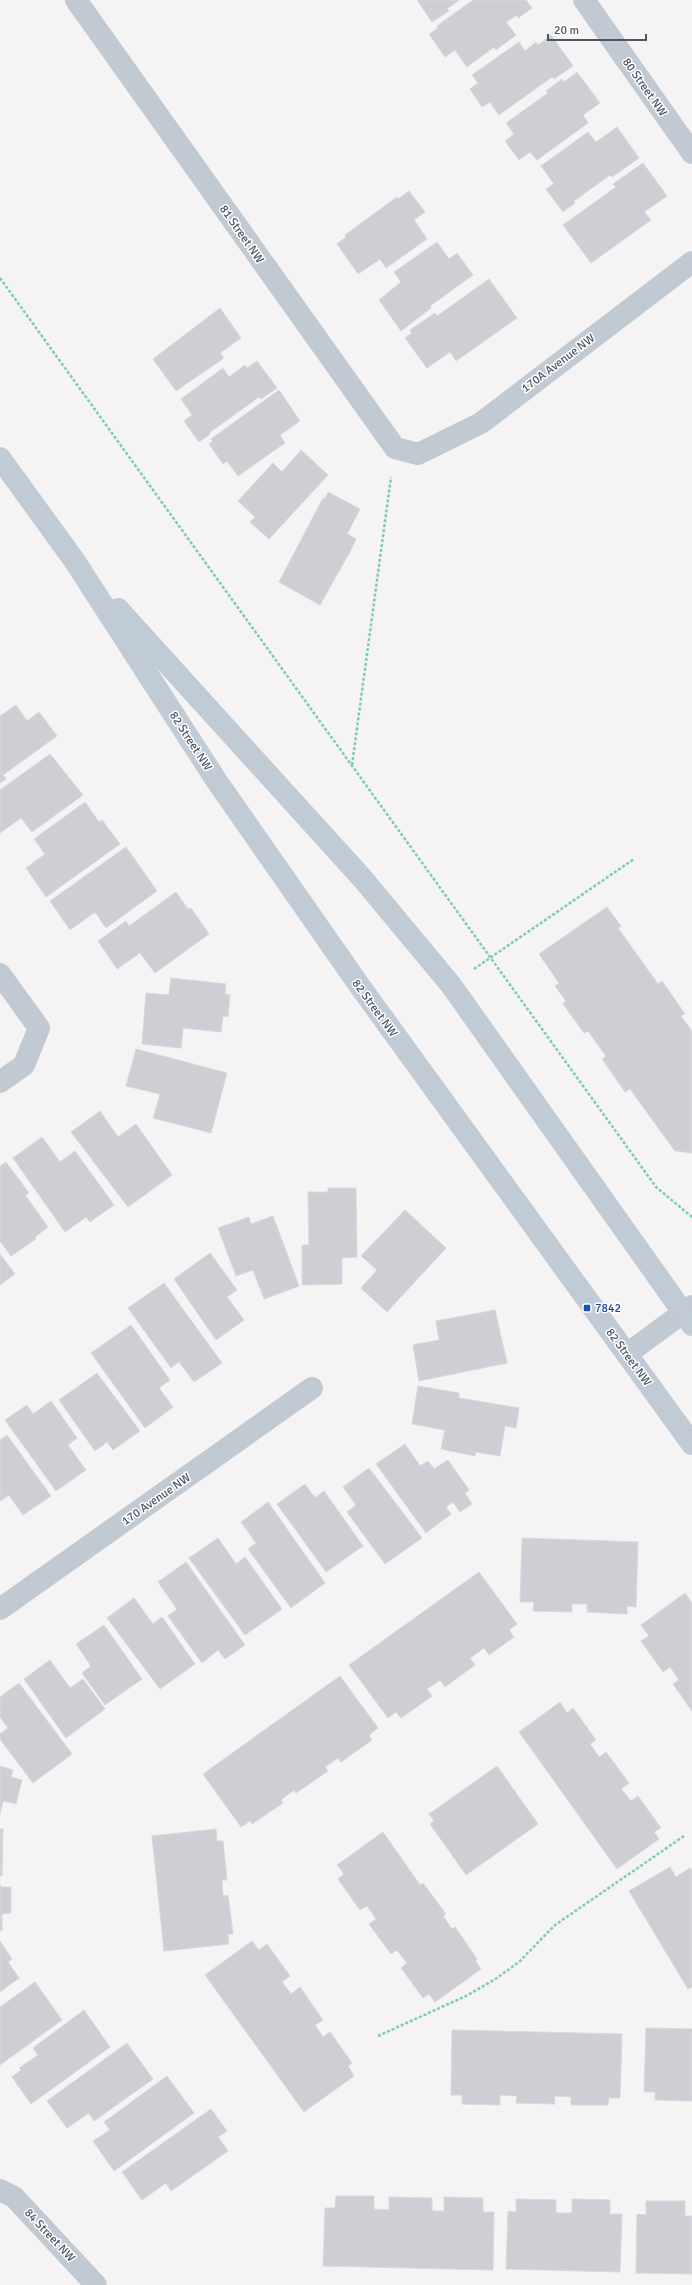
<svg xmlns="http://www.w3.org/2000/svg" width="692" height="2285" font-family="Signika,sans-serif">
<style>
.building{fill:#cdcfd5;stroke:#d7d9de}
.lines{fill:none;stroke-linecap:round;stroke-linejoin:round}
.path{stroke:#7ad0a6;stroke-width:2.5;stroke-dasharray:3 2;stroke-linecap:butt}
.minor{stroke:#c1cad2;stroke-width:22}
.tertiary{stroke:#c1cad2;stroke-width:22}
.secondary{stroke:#c1cbd6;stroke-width:22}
.transit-dot{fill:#1a4fb4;stroke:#fff;stroke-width:1.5}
.labels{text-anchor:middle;stroke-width:3;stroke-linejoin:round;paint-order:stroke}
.street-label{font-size:12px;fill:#4a5661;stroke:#fff}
.transit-label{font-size:12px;fill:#164399;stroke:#fff;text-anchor:start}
</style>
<rect width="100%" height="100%" fill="#f5f3f3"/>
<!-- building -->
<g class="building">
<polygon points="417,0 459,0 447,9 449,11 432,22"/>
<polygon points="473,0 526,0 532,8 518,18 517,15 506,22 516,35 496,50 494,47 467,67 455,50 445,57 429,34 438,28 437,26"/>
<polygon points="551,35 573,66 554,79 552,77 499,115 490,102 482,107 470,89 478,83 472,75 519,42 525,51 536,42 538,45"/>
<polygon points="577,72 600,103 583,115 588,123 537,160 530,152 519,160 505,141 514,134 506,123 548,93 546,91 562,79 564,82"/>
<polygon points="617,127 639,158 612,177 610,175 574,201 575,203 563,212 546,189 554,184 541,166 588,132 596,142"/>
<polygon points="643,163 667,196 644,212 651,220 591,263 563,225 616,187 613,184"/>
<polygon points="409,191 425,212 414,220 427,239 386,268 380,259 358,274 337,244 346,237 345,235 397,197 398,199"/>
<polygon points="437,242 449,259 457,253 473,275 430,306 431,308 401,331 379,300 401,282 394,272"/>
<polygon points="489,279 517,318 456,361 450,352 427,368 405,338 412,333 410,330 435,313 437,316"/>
<polygon points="220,308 241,338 220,353 224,358 176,391 153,359"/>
<polygon points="257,361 277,388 261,399 259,397 209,433 210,434 199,442 184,421 192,415 181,399 223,368 229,377 245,365 247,368"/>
<polygon points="279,390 300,421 280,435 285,443 238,476 227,461 223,464 209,444 213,441 211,439"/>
<polygon points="301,450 328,475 269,539 250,522 255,517 238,501 273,463 282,472"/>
<polygon points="328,492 360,509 347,534 356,539 352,548 320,605 279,582 323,498 325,499"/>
<polygon points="16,705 27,721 39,712 57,736 3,775 6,779 0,783 0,716"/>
<polygon points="50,754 83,795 32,832 21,818 0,833 0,790"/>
<polygon points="85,802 99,822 102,820 120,844 46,897 26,868 45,854 34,839"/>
<polygon points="126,847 157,891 106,928 95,912 70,930 50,901"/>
<polygon points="176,892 188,909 191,908 209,934 155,973 140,953 117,969 98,941 126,921 129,926"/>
<polygon points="607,907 621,926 618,928 658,984 662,981 685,1014 681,1016 692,1031 692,1153 675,1151 630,1089 625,1092 602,1059 606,1056 588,1031 584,1033 563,1004 566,1001 555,986 559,983 539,954"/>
<polygon points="171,978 226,984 225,994 230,995 228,1017 223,1016 221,1032 183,1028 181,1048 142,1044 146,993 169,995"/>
<polygon points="136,1049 227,1073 211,1133 153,1118 160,1094 126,1086"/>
<polygon points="100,1111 118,1137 136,1124 172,1175 128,1207 71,1132"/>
<polygon points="42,1137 60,1162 75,1151 114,1205 90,1222 86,1217 65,1232 13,1158"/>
<polygon points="6,1162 29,1193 25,1195 48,1227 35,1237 36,1239 11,1256 0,1241 0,1166"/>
<polygon points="328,1188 356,1188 357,1257 342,1258 342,1284 302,1285 302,1245 309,1245 308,1192 328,1192"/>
<polygon points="405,1210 446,1248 387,1312 361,1288 377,1270 361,1256"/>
<polygon points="273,1216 299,1286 264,1299 253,1270 236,1276 218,1228 249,1217 251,1224"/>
<polygon points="210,1253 237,1290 227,1297 244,1320 216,1340 174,1279"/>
<polygon points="0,1254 15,1274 0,1285"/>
<polygon points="164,1283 222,1363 194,1382 179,1362 171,1368 128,1308"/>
<polygon points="495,1310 507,1363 419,1381 413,1345 439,1340 436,1321"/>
<polygon points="131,1325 170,1380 159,1388 173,1407 145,1428 91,1353"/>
<polygon points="97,1373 140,1431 113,1450 107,1442 95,1451 59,1400"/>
<polygon points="418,1386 459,1393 459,1398 519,1408 516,1428 505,1426 500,1456 475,1452 475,1456 441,1449 445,1430 412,1424"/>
<polygon points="51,1401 77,1438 68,1445 86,1470 56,1491 5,1420 27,1405 33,1414"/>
<polygon points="7,1435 51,1496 23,1515 9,1495 0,1501 0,1440"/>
<polygon points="405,1444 420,1466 428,1461 434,1469 448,1460 469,1490 465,1493 472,1504 460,1512 453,1502 446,1507 451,1514 426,1533 376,1464"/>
<polygon points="369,1468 422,1538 385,1564 347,1512 356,1505 343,1487"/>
<polygon points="305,1484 315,1498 324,1491 363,1546 326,1572 277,1504"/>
<polygon points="268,1502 325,1583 291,1608 248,1549 256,1543 241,1522"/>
<polygon points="218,1538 236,1564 245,1557 282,1609 245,1635 189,1558"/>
<polygon points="522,1538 638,1542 636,1607 627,1606 627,1614 587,1612 587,1604 572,1604 572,1612 533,1611 534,1602 520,1602"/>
<polygon points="186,1562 245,1645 225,1659 218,1650 202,1663 168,1616 177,1609 158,1582"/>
<polygon points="479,1572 517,1624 509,1630 514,1637 489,1655 484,1648 470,1658 475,1665 445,1687 440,1680 427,1689 432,1696 401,1718 396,1712 388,1718 349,1665"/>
<polygon points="685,1593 692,1603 692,1711 673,1684 679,1680 670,1667 663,1672 641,1641 649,1636 641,1625"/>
<polygon points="134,1598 153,1624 162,1617 195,1664 160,1689 107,1618"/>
<polygon points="104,1625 142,1679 105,1705 82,1673 91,1666 76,1644"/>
<polygon points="50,1660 70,1688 83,1679 105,1709 66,1738 24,1679"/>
<polygon points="340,1676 378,1728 369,1735 372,1740 341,1762 338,1758 325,1767 328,1771 296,1793 294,1790 281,1800 283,1803 252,1824 250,1821 241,1827 203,1774"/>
<polygon points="19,1683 72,1754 33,1783 0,1739 0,1734 8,1728 0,1717 0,1697"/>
<polygon points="560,1702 567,1713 573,1708 596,1740 590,1744 599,1757 606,1752 629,1783 621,1789 631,1801 638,1796 661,1828 654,1832 659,1839 617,1869 519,1732"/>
<polygon points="0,1766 13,1770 11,1777 22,1780 16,1804 3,1801 0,1814"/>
<polygon points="497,1766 538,1824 466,1875 430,1824 434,1821 429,1814"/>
<polygon points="0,1829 3,1829 2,1876 0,1876"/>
<polygon points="216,1829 217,1841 223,1841 227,1880 222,1880 223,1896 228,1895 233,1934 228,1934 229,1944 164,1951 152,1836"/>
<polygon points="383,1832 420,1885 423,1883 446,1914 443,1916 452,1929 455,1927 477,1959 475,1960 481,1969 435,2002 429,1994 423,1998 401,1968 407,1963 397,1950 391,1954 369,1924 376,1919 367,1906 360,1910 338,1879 344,1874 337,1865"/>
<polygon points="670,1867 676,1877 690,1868 692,1871 692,1987 688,1989 629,1891"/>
<polygon points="0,1884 1,1887 11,1887 11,1913 2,1914 2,1931 0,1931"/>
<polygon points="0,1941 12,1959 8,1962 19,1978 0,1992"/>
<polygon points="252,1941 259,1950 267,1944 290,1976 282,1982 291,1994 300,1987 323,2020 315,2025 323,2037 330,2032 352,2063 348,2066 354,2076 304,2112 205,1975"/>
<polygon points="35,1982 62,2020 0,2065 0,2007"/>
<polygon points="84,2010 110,2047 31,2104 12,2077 21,2070 19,2068 38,2055 33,2048"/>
<polygon points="646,2028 692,2029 692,2101 655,2100 655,2092 644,2092"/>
<polygon points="452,2030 622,2034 620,2098 609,2098 608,2105 571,2105 571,2097 554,2096 555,2104 516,2103 517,2096 500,2095 500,2105 462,2104 462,2095 451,2095"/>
<polygon points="127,2043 153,2079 94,2121 89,2113 67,2128 47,2101"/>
<polygon points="167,2076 194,2113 114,2171 93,2141 110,2130 104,2122"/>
<polygon points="211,2109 227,2131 218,2137 228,2151 171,2191 166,2183 142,2200 122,2172"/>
<polygon points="336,2196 374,2196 374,2209 389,2210 389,2197 432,2198 432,2211 444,2211 444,2197 483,2198 483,2212 494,2212 493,2270 323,2266 325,2208 335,2208"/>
<polygon points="516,2199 556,2200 556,2213 572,2213 572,2199 610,2200 610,2214 622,2214 620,2272 506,2269 508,2211 516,2212"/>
<polygon points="646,2201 685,2201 685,2216 692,2216 692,2274 636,2273 637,2214 646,2215"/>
</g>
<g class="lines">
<!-- path -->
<g class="path">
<polyline points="0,278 656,1187 692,1217"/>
<polyline points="352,765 391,477"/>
<polyline points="474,969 634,859"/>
<polyline points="378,2036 468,1995 497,1978 519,1962 555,1925 684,1836"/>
</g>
<!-- minor -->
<g class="minor">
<polyline points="76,0 395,448 418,454 481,423 692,262"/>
<polyline points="584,0 692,153"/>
<polyline points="0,974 39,1028 24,1065 0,1082"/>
<polyline points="0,1609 312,1388"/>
<polyline points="0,2190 14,2197 96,2285"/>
</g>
<!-- tertiary -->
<polyline class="tertiary" points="627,1354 692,1306"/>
<!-- secondary -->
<g class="secondary">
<polyline points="0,458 74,560 216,780 359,985 692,1444"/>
<polyline points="118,609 362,878 451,985 692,1325"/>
</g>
</g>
<!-- markers -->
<rect class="transit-dot" x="583" y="1304" width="8" height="8" rx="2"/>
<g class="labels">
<!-- street labels -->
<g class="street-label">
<text transform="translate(645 87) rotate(55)" y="4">80 Street NW</text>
<text transform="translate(242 234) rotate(55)" y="4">81 Street NW</text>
<text transform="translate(558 363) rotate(-37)" y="4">170A Avenue NW</text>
<text transform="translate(191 741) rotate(57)" y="4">82 Street NW</text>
<text transform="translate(375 1008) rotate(54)" y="4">82 Street NW</text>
<text transform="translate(629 1357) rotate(54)" y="4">82 Street NW</text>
<text transform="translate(156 1499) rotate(-35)" y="4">170 Avenue NW</text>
<text transform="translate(50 2235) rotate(47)" y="4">84 Street NW</text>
</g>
<!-- transit labels -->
<g class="transit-label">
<text x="595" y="1312">7842</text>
</g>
</g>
<!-- scale -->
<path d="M548 34v6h98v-6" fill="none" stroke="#4a5661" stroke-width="2"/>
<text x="554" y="34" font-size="12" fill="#4a5661" stroke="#ffffff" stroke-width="3" paint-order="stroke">20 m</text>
</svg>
